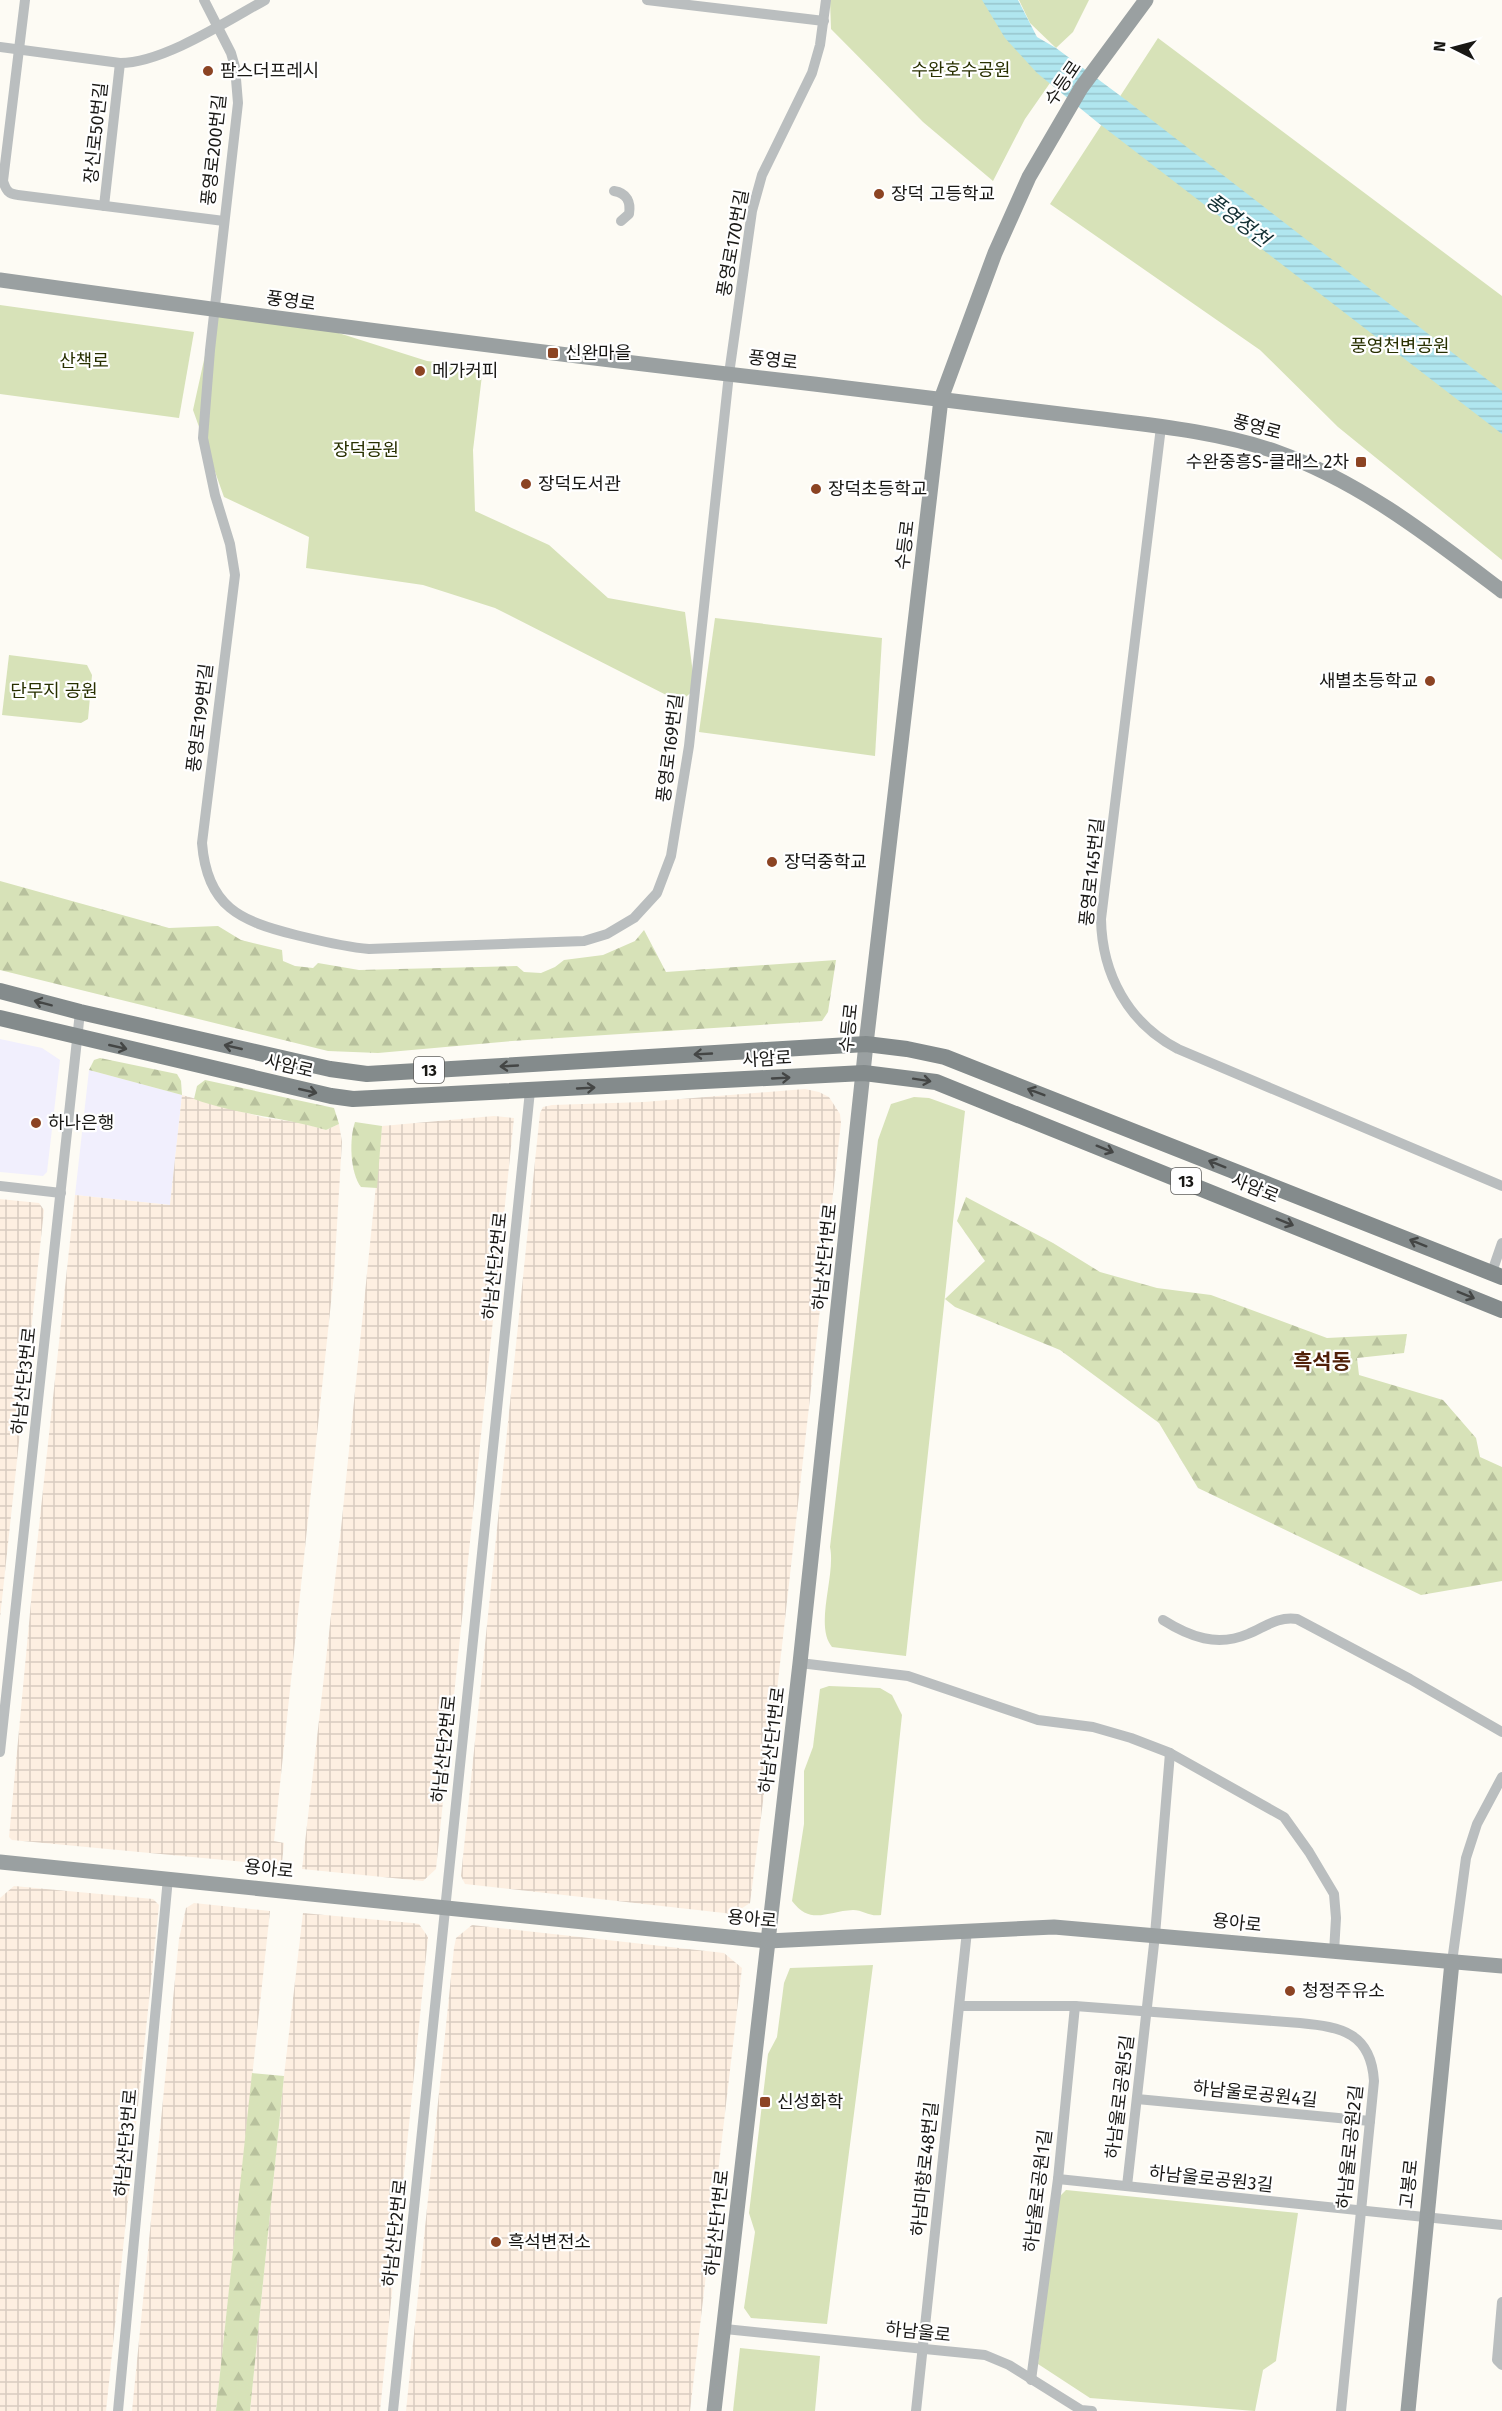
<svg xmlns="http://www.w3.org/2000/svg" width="1502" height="2411" font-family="'Fira Sans','Noto Sans KR',sans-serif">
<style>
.commercial{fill:#f1effd}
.industrial{fill:url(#industrial-grid)}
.forest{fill:url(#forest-firs)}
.green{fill:#d7e2b8}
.water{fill:url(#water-rules)}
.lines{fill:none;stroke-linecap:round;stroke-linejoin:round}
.street{stroke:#babebf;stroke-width:10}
.secondary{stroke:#9aa0a1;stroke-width:15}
.primary{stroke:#848b8c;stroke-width:16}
.oneway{stroke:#444645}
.poi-dot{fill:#8c4423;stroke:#fff;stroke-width:2}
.labels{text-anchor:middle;stroke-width:4.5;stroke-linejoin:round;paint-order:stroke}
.shield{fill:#fff;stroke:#5e5d5b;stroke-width:1.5}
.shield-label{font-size:16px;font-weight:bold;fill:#191815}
.park-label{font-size:18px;fill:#283000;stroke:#fff}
.poi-label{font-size:18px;fill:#191815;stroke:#fff;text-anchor:start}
.street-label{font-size:18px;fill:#191815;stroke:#fff}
.water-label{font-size:20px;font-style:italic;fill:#122e32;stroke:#fff}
.quarter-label{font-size:21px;font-weight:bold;fill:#502008;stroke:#fff}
</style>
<defs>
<pattern id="industrial-grid" width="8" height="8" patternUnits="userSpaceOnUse" patternTransform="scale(1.5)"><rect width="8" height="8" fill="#fdefe1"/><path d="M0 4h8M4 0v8" fill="none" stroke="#d8ccc0"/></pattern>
<pattern id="forest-firs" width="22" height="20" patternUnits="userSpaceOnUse" patternTransform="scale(1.5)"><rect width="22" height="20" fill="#d7e2b8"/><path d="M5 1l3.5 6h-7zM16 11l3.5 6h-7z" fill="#b8c19d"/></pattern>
<pattern id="water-rules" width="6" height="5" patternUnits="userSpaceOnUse" patternTransform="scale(1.5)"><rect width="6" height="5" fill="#b0e6ef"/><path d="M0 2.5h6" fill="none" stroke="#97c5cc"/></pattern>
</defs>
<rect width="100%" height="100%" fill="#fdfbf4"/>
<!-- commercial -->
<g class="commercial">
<polygon points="0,1039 42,1048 60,1060 47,1172 43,1176 0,1172"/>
<polygon points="89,1070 182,1095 170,1205 75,1195"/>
</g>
<!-- industrial -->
<g class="industrial">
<polygon points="805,1089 819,1092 829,1097 840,1114 841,1123 775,1708 750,1903 733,1914 465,1884 461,1876 540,1113 543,1107 552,1105 644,1102"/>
<polygon points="182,1095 265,1118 303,1123 326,1130 339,1124 342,1142 334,1274 274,1841 284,1843 282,1863 278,1865 12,1840 9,1837 32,1591 75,1195 170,1205"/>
<polygon points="494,1116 514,1118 436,1869 423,1881 302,1869 342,1519 382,1126"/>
<polygon points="0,1199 39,1203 44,1210 0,1618"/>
<polygon points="14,1886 153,1899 159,1905 106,2411 0,2411 0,1898"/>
<polygon points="194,1903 270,1911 216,2411 132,2411 179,1939 186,1908"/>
<polygon points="303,1913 412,1923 419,1924 428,1937 380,2411 250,2411 284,2076"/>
<polygon points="472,1925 724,1953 742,1968 690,2411 406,2411 454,1948 456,1938"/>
</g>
<!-- forest -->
<g class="forest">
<polygon points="0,881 169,928 218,926 241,940 282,950 283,961 295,966 313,968 318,963 359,970 517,966 524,972 541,973 555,967 564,960 603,955 635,941 644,930 666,972 836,960 828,1012 822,1021 512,1041 378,1053 328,1051 0,970"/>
<polygon points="100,1058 177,1074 181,1081 182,1095 89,1070 94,1060"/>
<path d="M205 1080 334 1108 339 1124 326 1130C283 1117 237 1115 194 1099L197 1086Z"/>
<path d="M355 1122 382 1126 377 1188 361 1187C350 1173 349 1139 355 1122Z"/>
<polygon points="966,1197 1053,1243 1100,1272 1157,1288 1211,1295 1327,1338 1407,1334 1404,1353 1357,1358 1359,1375 1443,1400 1476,1438 1480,1457 1502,1467 1502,1581 1421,1595 1198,1488 1159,1423 1060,1350 955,1307 945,1299 985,1261 957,1221"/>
<polygon points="252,2073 284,2076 250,2411 216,2411"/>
</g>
<!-- green -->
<g class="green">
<polygon points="830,0 988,0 1050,83 1025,119 993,181 923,122 831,29"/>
<polygon points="1019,0 1089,0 1073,32 1056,48 1030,23"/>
<polygon points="1158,38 1502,296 1502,560 1338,427 1260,350 1050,204"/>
<polygon points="0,305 194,332 179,418 0,394"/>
<polygon points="215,310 326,329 427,361 483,367 473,450 475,511 549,545 608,598 685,612 695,689 680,702 495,608 423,585 306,568 309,537 224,497 193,410"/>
<polygon points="715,618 882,638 875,756 699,732"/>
<polygon points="9,655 87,665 92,675 88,719 81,723 2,715"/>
<path d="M914 1097 929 1098 965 1111 906 1656 832 1647C814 1626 836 1575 830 1547L878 1140 891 1104Z"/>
<path d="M829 1686 880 1688 892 1695 902 1715 881 1915C870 1917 863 1910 853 1910 827 1911 811 1926 792 1901L804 1824V1771L813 1747 820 1689Z"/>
<polygon points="873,1965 827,2324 751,2318 744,2308 755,2232 749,2213 768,2054 777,2037 784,1983 790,1968"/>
<polygon points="1066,2190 1298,2213 1276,2361 1263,2370 1255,2411 1090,2398 1038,2364 1059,2197"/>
<polygon points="740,2348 820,2356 815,2411 733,2411"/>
</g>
<!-- water -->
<polygon class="water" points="982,0 1018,0 1037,37 1056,48 1126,100 1502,391 1502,434 1097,122 1037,73 1005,38"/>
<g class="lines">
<!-- street -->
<g class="street">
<path d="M25 0 3 181C6 190 8 194 18 195L224 221"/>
<path d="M204 0 231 53 235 67 238 103 210 350 203 438 215 495 230 544 235 575 202 843C207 907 240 921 296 935 321 941 344 947 369 949L584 941 607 934 634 918 657 893 671 856 689 746 729 374 752 211 762 175 812 73 820 45 826 0"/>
<polyline points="647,0 824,21"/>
<path d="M0 47 120 63C163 63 227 21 265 0"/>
<path d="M614 191C627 193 631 202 629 214L621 221"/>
<polyline points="104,206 120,63"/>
<path d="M1161 427 1101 919C1102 974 1128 1023 1178 1049L1502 1186"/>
<polyline points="0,1186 61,1193"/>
<polyline points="1492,1272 1502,1243"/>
<path d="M1163 1620C1190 1637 1217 1647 1248 1634 1265 1627 1278 1616 1297 1619L1410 1679 1502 1732"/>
<polyline points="800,1663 908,1676 1038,1720 1093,1727 1131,1738 1170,1753 1284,1817 1309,1852 1334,1894 1336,1918 1334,1952"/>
<polyline points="0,1752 80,1012"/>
<polyline points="1452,1962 1466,1858 1477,1824 1502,1777"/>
<path d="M960 2006H1075L1300 2023C1342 2027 1371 2033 1374 2081L1341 2411"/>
<polyline points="1137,2099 1370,2121"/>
<polyline points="1058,2179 1502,2225"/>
<polyline points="1127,2186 1155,1935 1170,1753"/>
<polyline points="1502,2302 1497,2360 1502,2365"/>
<polyline points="725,2329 985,2355 1009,2365 1081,2410 1092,2411"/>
<polyline points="1031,2380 1058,2179 1075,2006"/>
<polyline points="118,2411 168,1878"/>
<polyline points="393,2411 530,1091"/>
<polyline points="916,2411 967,1931"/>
</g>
<!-- secondary -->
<g class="secondary">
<path d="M0 280C271 318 542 353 814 384 904 395 995 406 1085 417 1149 425 1216 431 1277 452 1361 482 1432 538 1502 591"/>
<polyline points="0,1862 768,1941 1054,1927 1502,1966"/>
<polyline points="714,2411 800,1663 866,1044 941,399 995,253 1029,177 1081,88 1146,0"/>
<polyline points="1408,2411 1452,1962"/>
</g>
<!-- primary -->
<g class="primary">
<polyline points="0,991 80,1012 330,1069 367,1074 866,1044 907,1049 945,1057 1502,1277"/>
<polyline points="0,1018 331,1096 353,1099 864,1073 936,1082 1502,1310"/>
</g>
</g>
<!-- one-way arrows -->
<defs><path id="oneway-shaft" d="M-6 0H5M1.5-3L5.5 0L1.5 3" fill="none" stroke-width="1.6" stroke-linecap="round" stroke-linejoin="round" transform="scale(1.5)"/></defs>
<g class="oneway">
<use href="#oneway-shaft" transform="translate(43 1003) rotate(-165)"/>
<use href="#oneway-shaft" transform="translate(118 1047) rotate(13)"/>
<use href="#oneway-shaft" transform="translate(233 1047) rotate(-167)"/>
<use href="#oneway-shaft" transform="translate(703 1054) rotate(177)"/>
<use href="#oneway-shaft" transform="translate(509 1066) rotate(177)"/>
<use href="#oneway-shaft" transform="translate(781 1078) rotate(-3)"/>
<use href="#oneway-shaft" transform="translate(922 1080) rotate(9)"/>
<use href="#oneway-shaft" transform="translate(586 1088) rotate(-3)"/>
<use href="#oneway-shaft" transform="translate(308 1091) rotate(13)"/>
<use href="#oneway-shaft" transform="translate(1036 1092) rotate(-159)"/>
<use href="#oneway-shaft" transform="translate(1105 1149) rotate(22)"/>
<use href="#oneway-shaft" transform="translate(1217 1164) rotate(-158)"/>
<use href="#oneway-shaft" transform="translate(1285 1222) rotate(22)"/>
<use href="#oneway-shaft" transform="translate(1418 1243) rotate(-158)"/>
<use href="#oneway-shaft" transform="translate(1466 1295) rotate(22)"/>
</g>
<!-- markers -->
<g class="poi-dot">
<circle cx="208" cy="71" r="6"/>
<circle cx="879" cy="194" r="6"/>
<rect x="547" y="347" width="12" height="12" rx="3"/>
<circle cx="420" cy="371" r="6"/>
<rect x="1355" y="456" width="12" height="12" rx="3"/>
<circle cx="526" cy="484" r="6"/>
<circle cx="816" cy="489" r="6"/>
<circle cx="1430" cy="681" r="6"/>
<circle cx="772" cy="862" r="6"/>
<circle cx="36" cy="1123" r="6"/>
<circle cx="1290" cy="1991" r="6"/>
<rect x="759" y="2096" width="12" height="12" rx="3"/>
<circle cx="496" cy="2242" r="6"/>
</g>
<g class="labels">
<!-- shield labels -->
<g class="shield">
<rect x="414" y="1057" width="30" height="26" rx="4.5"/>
<rect x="1171" y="1168" width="30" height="26" rx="4.5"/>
</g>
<g class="shield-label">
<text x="429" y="1076">13</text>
<text x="1186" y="1187">13</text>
</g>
<!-- park labels -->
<g class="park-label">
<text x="961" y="76">수완호수공원</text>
<text x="1400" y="352">풍영천변공원</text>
<text x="84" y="367">산책로</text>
<text x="366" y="456">장덕공원</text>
<text x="54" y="697">단무지 공원</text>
</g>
<!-- poi labels -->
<g class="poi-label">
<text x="220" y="77">팜스더프레시</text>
<text x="891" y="200">장덕 고등학교</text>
<text x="565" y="359">신완마을</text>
<text x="432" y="377">메가커피</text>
<text x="1349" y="468" text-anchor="end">수완중흥S-클래스 2차</text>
<text x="538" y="490">장덕도서관</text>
<text x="828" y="495">장덕초등학교</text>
<text x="1418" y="687" text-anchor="end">새별초등학교</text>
<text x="784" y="868">장덕중학교</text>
<text x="48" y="1129">하나은행</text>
<text x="1302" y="1997">청정주유소</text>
<text x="777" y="2108">신성화학</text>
<text x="508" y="2248">흑석변전소</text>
</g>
<!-- street labels -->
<g class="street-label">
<text transform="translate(1063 83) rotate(-56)" y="6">수등로</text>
<text transform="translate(96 133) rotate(-84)" y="6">장신로50번길</text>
<text transform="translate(214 150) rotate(-84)" y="6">풍영로200번길</text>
<text transform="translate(733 243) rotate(-80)" y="6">풍영로170번길</text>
<text transform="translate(291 301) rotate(8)" y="6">풍영로</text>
<text transform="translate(773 360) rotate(7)" y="6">풍영로</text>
<text transform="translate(1257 427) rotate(15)" y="6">풍영로</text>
<text transform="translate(905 545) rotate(-83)" y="6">수등로</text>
<text transform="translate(200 718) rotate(-83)" y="6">풍영로199번길</text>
<text transform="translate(670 748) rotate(-83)" y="6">풍영로169번길</text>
<text transform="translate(1092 872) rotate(-84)" y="6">풍영로145번길</text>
<text transform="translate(849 1028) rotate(-84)" y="6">수등로</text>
<text transform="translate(767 1059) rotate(-3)" y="6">사암로</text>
<text transform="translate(289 1066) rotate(13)" y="6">사암로</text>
<text transform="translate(1255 1188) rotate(22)" y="6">사암로</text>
<text transform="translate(825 1257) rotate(-84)" y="6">하남산단1번로</text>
<text transform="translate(495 1266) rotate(-84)" y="6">하남산단2번로</text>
<text transform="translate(24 1381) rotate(-84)" y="6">하남산단3번로</text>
<text transform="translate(772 1740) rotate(-83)" y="6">하남산단1번로</text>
<text transform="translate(444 1749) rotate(-84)" y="6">하남산단2번로</text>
<text transform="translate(269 1869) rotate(6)" y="6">용아로</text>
<text transform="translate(752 1919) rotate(5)" y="6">용아로</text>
<text transform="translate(1237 1923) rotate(6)" y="6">용아로</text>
<text transform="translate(1255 2094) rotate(6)" y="6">하남울로공원4길</text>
<text transform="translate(1120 2097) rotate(-83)" y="6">하남울로공원5길</text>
<text transform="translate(126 2143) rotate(-85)" y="6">하남산단3번로</text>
<text transform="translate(1350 2147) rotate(-84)" y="6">하남울로공원2길</text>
<text transform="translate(925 2169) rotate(-84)" y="6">하남마항로48번길</text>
<text transform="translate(1211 2179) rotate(6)" y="6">하남울로공원3길</text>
<text transform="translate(1409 2184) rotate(-84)" y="6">고봉로</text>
<text transform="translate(1038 2191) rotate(-83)" y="6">하남울로공원1길</text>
<text transform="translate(717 2223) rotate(-84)" y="6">하남산단1번로</text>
<text transform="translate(395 2233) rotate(-84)" y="6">하남산단2번로</text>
<text transform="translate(918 2332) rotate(6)" y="6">하남울로</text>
</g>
<!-- water labels -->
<g class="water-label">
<text transform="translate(1238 220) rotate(37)" y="7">풍영정천</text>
</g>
<!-- quarter labels -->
<g class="quarter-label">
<text x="1322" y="1369">흑석동</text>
</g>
</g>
<!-- north arrow -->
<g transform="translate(1454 48) rotate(276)" stroke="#ffffff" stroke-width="4.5" paint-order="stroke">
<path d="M0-4.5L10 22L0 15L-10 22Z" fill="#191815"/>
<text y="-9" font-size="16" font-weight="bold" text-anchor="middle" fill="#191815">N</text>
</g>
</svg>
